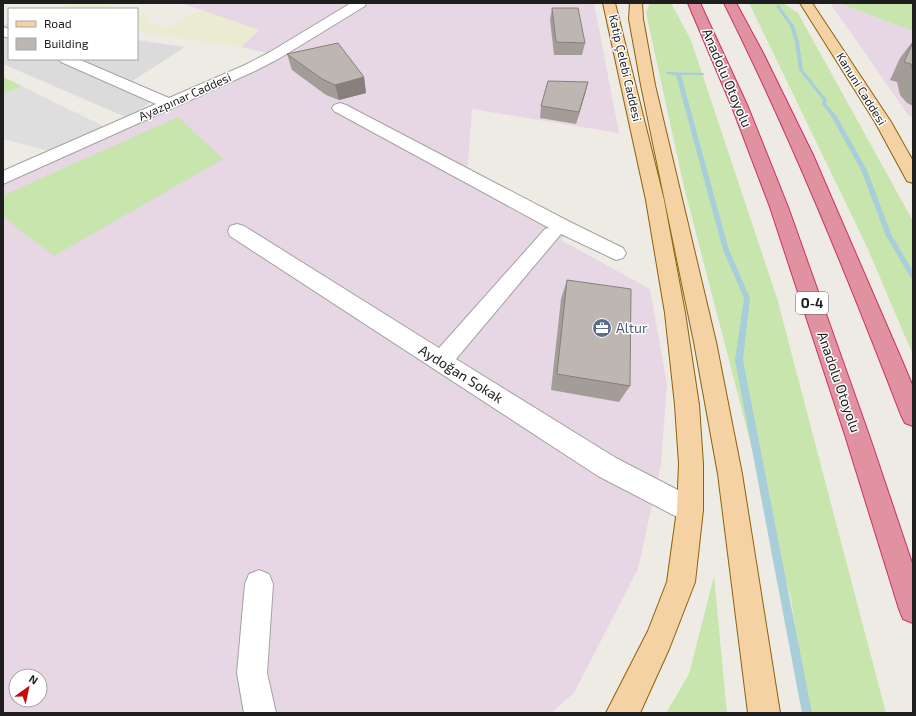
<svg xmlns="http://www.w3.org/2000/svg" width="916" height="716" font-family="'Exo 2',sans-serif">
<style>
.residential{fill:#dcdbdb}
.industrial{fill:#e7d7e4;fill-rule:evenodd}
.farmland{fill:#eaecd1}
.grass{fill:#c9e5ae}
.parking{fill:#dedede}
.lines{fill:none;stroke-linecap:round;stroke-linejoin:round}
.stream{fill:#a8ced9;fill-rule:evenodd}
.minor-casing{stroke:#a2a2a2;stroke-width:2}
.major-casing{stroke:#8d620b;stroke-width:2}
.highway-casing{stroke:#cd3066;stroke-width:2}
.minor{fill:#fff;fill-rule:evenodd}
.major{fill:#f5d2a3;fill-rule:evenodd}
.highway{fill:#e092a0;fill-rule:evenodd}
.wall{fill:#a39d98}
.shaded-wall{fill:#85807c}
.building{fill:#beb7b1;stroke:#85807c}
.labels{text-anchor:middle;stroke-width:3;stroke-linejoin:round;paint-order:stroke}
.far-street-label{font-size:12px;fill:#1e1e1e;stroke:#fff}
.shield{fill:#fff;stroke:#626262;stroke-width:1}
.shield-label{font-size:13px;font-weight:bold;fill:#1e1e1e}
.street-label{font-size:14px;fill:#1e1e1e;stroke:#fff}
.service-label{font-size:14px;fill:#4e5e75;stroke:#fff;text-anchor:start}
</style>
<rect width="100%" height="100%" fill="#eeebe5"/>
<!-- residential -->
<polygon class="residential" points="9,23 9,59 137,59 137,40 185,47 120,89 152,101 128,118 3,64 3,26"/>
<!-- industrial -->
<g class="industrial">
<path d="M181 3H594L619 133 472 109 467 174 572 228 561 240 650 289 667 384 661 464 638 569 574 693 551 713H3V183L280 56 241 47 259 30ZM16 676H40V700H16Z"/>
<polygon points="830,3 838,3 913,31 913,117 909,116"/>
</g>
<!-- farmland -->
<g class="farmland">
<polygon points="59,3 100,3 123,9 76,9"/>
<polygon points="200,10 259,30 241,47 149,34 137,30 137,13 147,15 147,21 166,29"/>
</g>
<!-- grass -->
<g class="grass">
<polygon points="650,3 671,3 691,40 777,298 886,713 808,713 791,599 684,187 646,13"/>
<polygon points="749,3 783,3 798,13 913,221 913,355 867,247"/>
<polygon points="838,3 913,3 913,31"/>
<polygon points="3,77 22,86 3,94"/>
<polygon points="178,117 223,159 54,256 3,217 3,199 6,194"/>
<polygon points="714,576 727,713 666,713 689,674"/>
</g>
<!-- parking -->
<polygon class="parking" points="22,86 105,127 50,151 3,139 3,94"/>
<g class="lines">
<!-- stream -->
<g class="stream">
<polygon points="777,5 779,5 794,26 799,42 803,70 827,100 826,104 836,115 867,170 892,236 913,271 913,278 911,278 886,236 861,170 831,116 822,104 823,100 799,70 795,42 790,26 776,6"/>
<polygon points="666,72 703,73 705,74 703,75 681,75 729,250 750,298 743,360 812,713 802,713 735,360 744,298 723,250 676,75 666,74"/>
</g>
<defs>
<g id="minor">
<polygon points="351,3 366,3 365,6 280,58 255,71 3,184 3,171 156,104 61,62 59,59 78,59 169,98 245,65 270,52"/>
<polygon points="3,27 9,29 9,38 3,36"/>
<polygon points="340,103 346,105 570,222 623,248 626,253 623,258 616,260 561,234 456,359 616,458 699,501 703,510 699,519 690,523 681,519 598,476 230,236 228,231 230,226 237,224 244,226 439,348 545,229 549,228 334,111 332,108 334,105"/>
<polygon points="259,570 269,574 273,584 267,673 276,713 244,713 237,673 245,584 249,574"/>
</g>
<g id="major">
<polygon points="603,3 615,3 664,200 685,313 699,405 703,464 703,510 695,582 669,649 640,713 606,713 648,631 667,582 677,510 679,464 675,405 665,313 646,200"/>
<polygon points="630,3 642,3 643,19 655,85 716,342 742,474 780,713 748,713 718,474 694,342 641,85 629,19"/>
<polygon points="800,3 812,3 891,122 913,161 913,183 907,181 875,122"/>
</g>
<g id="highway">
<polygon points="688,3 700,3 748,107 788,207 869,435 913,566 913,623 903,619 899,609 845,435 770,207 732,107"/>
<path d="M724 3H736L763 53 813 155 903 363 913 387V426L905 423 901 415C847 275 791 137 724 3Z"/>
</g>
</defs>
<!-- minor casing -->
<use href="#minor" class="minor-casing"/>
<!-- major casing -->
<use href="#major" class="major-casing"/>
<!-- highway casing -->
<use href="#highway" class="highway-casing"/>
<!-- minor -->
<use href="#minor" class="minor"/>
<!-- major -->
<use href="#major" class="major"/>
<!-- highway -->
<use href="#highway" class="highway"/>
</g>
<!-- wall -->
<g class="wall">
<polygon points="552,8 585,43 582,55 554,55 550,20"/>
<polygon points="913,41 913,106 907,103 900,95 897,82 890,80 900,58"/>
<polygon points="287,54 364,77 366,93 339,100 326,95 292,70"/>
<polygon points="588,82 585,94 576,124 540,118 541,106"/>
<polygon points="567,280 630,386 619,402 551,390 561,299"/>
</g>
<!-- shaded-wall -->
<g class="shaded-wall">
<polygon points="364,77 366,93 339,100 335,85"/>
<polygon points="588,82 585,94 576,124 579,112"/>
</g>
<!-- building -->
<g class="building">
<polygon points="552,8 578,8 585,43 556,42"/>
<polygon points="913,42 913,72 911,64 904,62"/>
<polygon points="338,43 364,77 335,85 322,79 287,54"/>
<polygon points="548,81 588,82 579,112 541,106"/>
<polygon points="567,280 631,289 630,386 557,374"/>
</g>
<!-- icons -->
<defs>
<symbol id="office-disc" viewBox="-11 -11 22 22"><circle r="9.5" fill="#5c6f8a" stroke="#fff"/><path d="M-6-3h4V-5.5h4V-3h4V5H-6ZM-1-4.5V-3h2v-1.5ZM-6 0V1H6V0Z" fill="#fff"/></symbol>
</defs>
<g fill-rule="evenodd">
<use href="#office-disc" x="591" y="317" width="22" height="22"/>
</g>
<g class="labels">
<!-- far-street labels -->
<g class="far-street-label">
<text transform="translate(625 68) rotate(77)" y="4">Katip Çelebi Caddesi</text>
<text transform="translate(861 89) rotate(58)" y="4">Kanuni Caddesi</text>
<text transform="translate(185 97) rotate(-24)" y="4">Ayazpınar Caddesi</text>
</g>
<!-- shield labels -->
<rect class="shield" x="796" y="292" width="32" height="22" rx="3"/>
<g class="shield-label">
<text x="812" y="308">O-4</text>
</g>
<!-- street labels -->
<g class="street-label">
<text transform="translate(727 78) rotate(67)" y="5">Anadolu Otoyolu</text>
<text transform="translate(461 374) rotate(32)" y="5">Aydoğan Sokak</text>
<text transform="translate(839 382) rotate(71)" y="5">Anadolu Otoyolu</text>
</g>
<!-- service labels -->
<g class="service-label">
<text x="616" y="333">Altur</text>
</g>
</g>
<!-- border -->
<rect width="916" height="716" fill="none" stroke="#1e1e1e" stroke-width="8"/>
<!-- legend -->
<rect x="8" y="8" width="130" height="52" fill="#ffffff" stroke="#a5a5a5"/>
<rect x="16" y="21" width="20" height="6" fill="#f5d2a3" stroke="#a5a5a5"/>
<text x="44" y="28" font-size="12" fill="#1e1e1e">Road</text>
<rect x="16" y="38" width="20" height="12" fill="#beb7b1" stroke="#a5a5a5"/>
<text x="44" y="48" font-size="12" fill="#1e1e1e">Building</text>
<!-- north arrow -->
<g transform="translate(28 688) rotate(33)"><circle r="19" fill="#ffffff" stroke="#a5a5a5"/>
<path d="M0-3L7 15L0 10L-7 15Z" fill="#be0e0e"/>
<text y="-6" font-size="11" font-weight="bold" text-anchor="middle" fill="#1e1e1e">N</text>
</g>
</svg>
